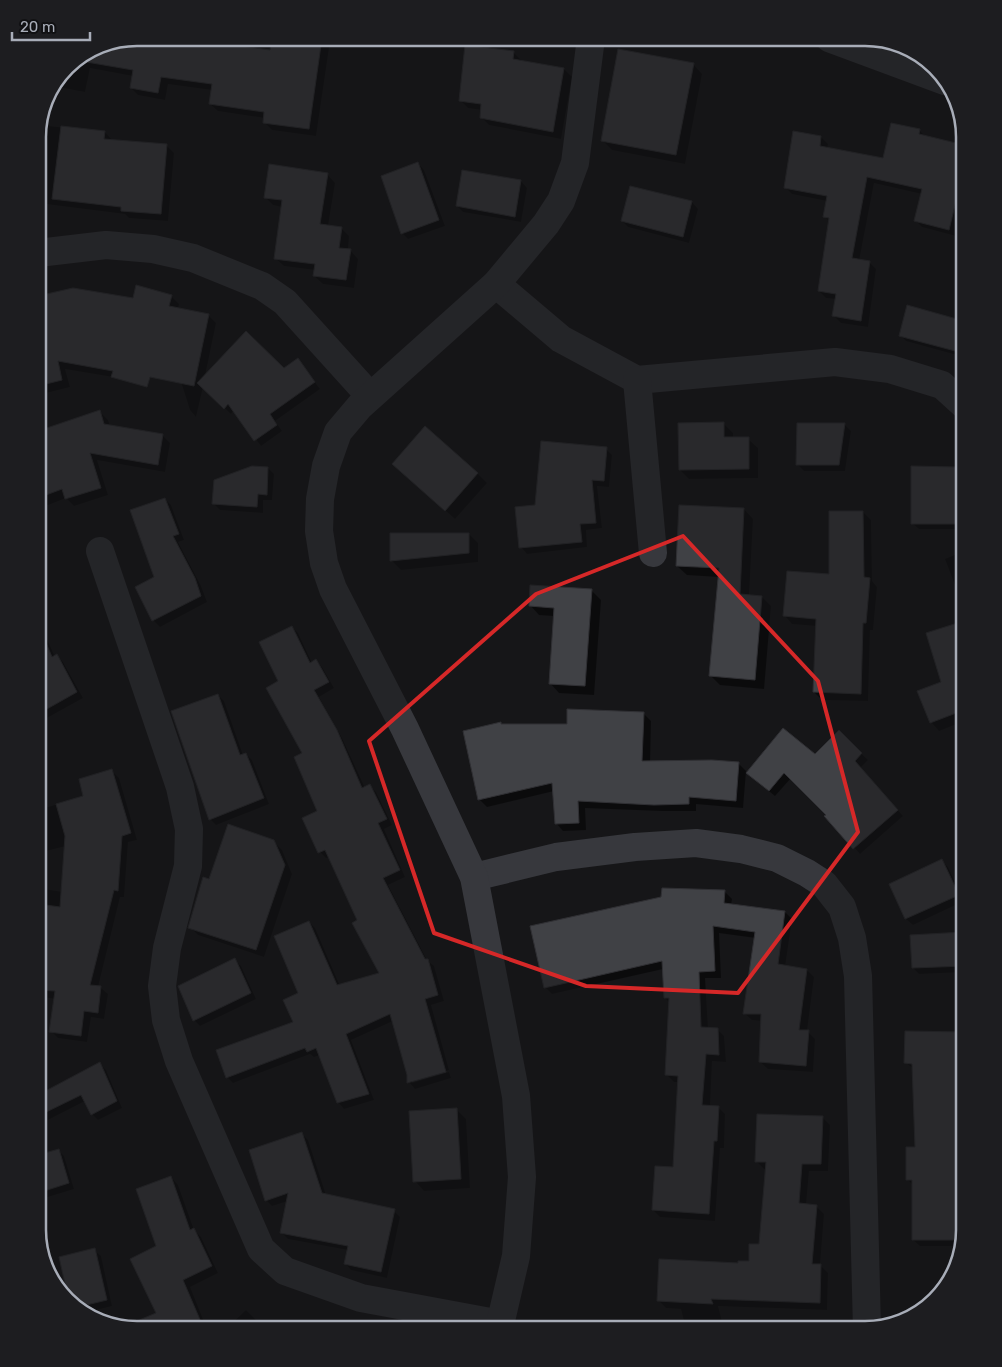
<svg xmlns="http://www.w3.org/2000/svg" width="1002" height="1367" font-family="Rubik,sans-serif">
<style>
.shadow{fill:#0007}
.building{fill:#404145;stroke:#303034}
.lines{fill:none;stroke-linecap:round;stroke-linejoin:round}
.minor{stroke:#37383d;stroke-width:28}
.marked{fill:none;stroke:#d62828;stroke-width:4;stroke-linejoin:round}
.rim{fill:none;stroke:#a8adb8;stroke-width:2.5}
</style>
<rect width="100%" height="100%" fill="#161618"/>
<!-- shadow -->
<g class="shadow">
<polygon points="137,38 222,38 221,44 271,52 273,38 326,38 330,41 316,136 272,130 264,122 265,118 218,111 210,104 212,90 168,84 165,100 138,95 131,88 133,76 90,68 85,92 58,87 55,84 71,62 99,45"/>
<polygon points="513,52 521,60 521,62 564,69 572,77 561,139 489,125 481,117 482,110 468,108 460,100"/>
<polygon points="693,64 702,74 685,164 612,150 602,140"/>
<polygon points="892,124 920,131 926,137 964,147 964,202 956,236 922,227 915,220 922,194 874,183 859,261 869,262 876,269 868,327 841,323 834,316 836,299 826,298 819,291 830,222 824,216 827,201 792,194 785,187 821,137 828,144 827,149 884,159"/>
<polygon points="39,125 105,132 112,140 166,145 174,153 168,221 129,218 125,214 38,203 38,130"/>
<polygon points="418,163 424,170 445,226 408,239 402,233"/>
<polygon points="463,171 521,181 527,188 521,222 463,212 457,206"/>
<polygon points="327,174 335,183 328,226 341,228 349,236 348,250 350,250 358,259 354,288 323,284 314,276 315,270 284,266 275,258 282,207 273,205 265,197"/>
<polygon points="692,202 698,209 689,243 628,227 622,221"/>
<polygon points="73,289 134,300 171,296 179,304 178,309 208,315 216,323 205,376 284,370 298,360 320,389 275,421 282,431 261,446 234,410 231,414 203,387 196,417 190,410 175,363 113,377 65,369 70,387 46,393 38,385 38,298"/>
<polygon points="908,307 964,322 964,357 906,341 900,335"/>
<polygon points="100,412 108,420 110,426 162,435 170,443 165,472 97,460 108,495 74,506 66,498 38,509 38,432"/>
<polygon points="723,423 733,433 733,439 748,439 758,448 758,478 689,479 680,470"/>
<polygon points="798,424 845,425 851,431 845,471 804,471 797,464"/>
<polygon points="606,449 612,455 609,487 597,486 602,528 586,530 587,547 527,554 521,547 536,506"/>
<polygon points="268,468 274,474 272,500 263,500 263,513 220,510 214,504"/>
<polygon points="955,468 961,474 961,529 919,529 912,523"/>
<polygon points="403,473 477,473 487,483 455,519"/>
<polygon points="165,499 171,505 184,540 178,542 201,586 207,602 160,627 153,620 137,588 155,578"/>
<polygon points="744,509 753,519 749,596 762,597 771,606 764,689 720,685 710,675 719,577 687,575 677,566"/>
<polygon points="863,512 871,520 872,581 877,587 873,630 870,630 868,701 822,700 814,692 817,626 792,624 785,616 831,576"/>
<polygon points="469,534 478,543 478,562 401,570 391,560"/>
<polygon points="964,551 964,609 945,559"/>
<polygon points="591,590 601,600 594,695 559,693 550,683 554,616 539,615 530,605"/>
<polygon points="38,619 55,657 57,656 63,662 83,698 45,719 38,711"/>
<polygon points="964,622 964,721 939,731 931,722 943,683 928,634"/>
<polygon points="292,627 298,633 312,663 316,661 322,667 334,688 319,697 342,738 365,788 370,786 376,792 392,825 384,829 405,877 388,885 427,960 434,966 444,1001 431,1005 449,1070 412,1080 412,1083 449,1072 451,1078 415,1089 409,1082 408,1075 393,1021 351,1040 374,1100 344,1109 338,1102 320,1055 314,1057 310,1054 233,1083 227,1077 295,1023 309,922 315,928 340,986 381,974 329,857 326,858 320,852 319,811 304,753 280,681"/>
<polygon points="218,695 224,701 243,755 246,754 252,760 269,804 216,825 210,819"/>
<polygon points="644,714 651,721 650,763 739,764 746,771 743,808 696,804 696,811 662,811 585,808 586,830 563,831 556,823 554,791 487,807 479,799 500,723 502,725 568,725"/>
<polygon points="839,732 868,760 860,768 903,816 860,854 826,816 828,815 791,778 775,796 754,779 815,756"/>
<polygon points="112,771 119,778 137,840 128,842 124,897 120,897 98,987 101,988 108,994 104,1019 91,1017 87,1042 58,1038 51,1031 55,999 38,996 38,888 63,892 66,846 38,853 38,810 85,796"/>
<polygon points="273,841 282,850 292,874 264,957 198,935 190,927 210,881"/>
<polygon points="942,861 948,867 964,901 913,925 906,919 891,884"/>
<polygon points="724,891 732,899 731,905 785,912 792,919 785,967 807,970 814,977 807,1031 815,1039 813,1072 768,1069 760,1062 762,1021 752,1020 744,1013 756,938 719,933 721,978 705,978 708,1028 717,1029 724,1036 726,1062 712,1061 710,1107 718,1107 725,1114 724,1148 720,1148 715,1221 660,1217 653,1210 675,1168 679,1082 674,1082 667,1075 670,1003 665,998 663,969 552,994 545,987"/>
<polygon points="964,934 964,972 919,974 913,968 911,937"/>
<polygon points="234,960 241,966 256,999 200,1026 194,1020"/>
<polygon points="906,1032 964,1034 964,1198 962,1199 964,1232 960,1246 920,1246 913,1240 914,1186 907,1179 916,1148 914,1069 906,1063"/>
<polygon points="100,1064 106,1070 122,1108 98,1120 92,1114 85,1101 38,1125 38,1085 42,1094"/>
<polygon points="456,1109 466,1119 470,1188 424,1191 415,1181"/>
<polygon points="822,1117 830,1125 828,1171 809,1171 806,1205 816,1206 824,1214 820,1265 828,1273 827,1310 718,1306 724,1329 686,1329 681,1309 666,1308 658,1300 739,1265 750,1262 760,1246 767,1169 764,1169 756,1161"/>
<polygon points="302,1134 308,1140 326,1195 394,1211 400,1217 387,1278 351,1270 345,1263 348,1250 288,1239 281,1232 288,1201 272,1206 266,1200"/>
<polygon points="58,1150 64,1156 74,1189 38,1200 38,1156"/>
<polygon points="171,1177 178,1185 194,1230 201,1237 218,1273 190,1287 207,1329 166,1329 153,1315 158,1313 158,1247"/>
<polygon points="94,1250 101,1256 112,1306 84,1313 69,1298"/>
<polygon points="246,1310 265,1329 226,1329"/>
<polygon points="541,1324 569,1329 540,1329"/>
</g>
<!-- building -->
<g class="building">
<polygon points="137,38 214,38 213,42 270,50 272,38 322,38 309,129 263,123 264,112 209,104 212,84 161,77 158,93 130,88 133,70 75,60 99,45"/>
<polygon points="465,45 514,51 513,59 564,68 553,132 480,118 481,104 459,101"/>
<polygon points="618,49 694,63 676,155 601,141"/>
<polygon points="891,123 920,129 919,134 964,145 964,168 949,230 914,221 922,189 867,177 852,258 870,261 861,321 832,316 836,294 818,291 829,218 823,217 827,196 784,188 793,131 821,136 820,146 883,158"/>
<polygon points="61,126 105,131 104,139 167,144 161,214 121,211 121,207 52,199"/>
<polygon points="418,162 439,220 401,234 381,176"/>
<polygon points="269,164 328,173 320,224 342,227 339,248 351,249 346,280 313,276 315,264 274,259 282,200 264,198"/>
<polygon points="462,170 521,180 515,217 456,206"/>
<polygon points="630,186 692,201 683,237 621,221"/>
<polygon points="136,285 172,295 169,306 209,314 194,386 150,377 147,387 111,377 113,371 58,361 62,380 38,386 38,296 73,288 133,298"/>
<polygon points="907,305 964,321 964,331 959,352 899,336"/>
<polygon points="246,331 284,368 298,358 315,382 270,414 277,425 254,441 228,404 224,409 197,383"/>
<polygon points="100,410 104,424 163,434 158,465 90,453 101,488 65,499 62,489 38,498 38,431"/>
<polygon points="724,422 724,437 749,437 749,469 679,470 678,423"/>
<polygon points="797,423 845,423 839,465 796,465"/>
<polygon points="425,426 478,473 445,511 392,464"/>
<polygon points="541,441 607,447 604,481 592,480 596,523 580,524 582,542 519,548 515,507 535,505"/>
<polygon points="252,466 268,467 267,495 258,494 257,507 212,504 214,480"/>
<polygon points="911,466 956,467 956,524 911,524"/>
<polygon points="165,498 179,534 173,536 195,578 201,596 152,621 135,587 154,577 130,510"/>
<polygon points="679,505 744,508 740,594 762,596 755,680 709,676 719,568 676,566"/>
<polygon points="829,511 863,511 864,577 870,578 866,623 863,623 861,694 813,692 816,619 783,616 787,571 829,574"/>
<polygon points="390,533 469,533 469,553 390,561"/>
<polygon points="530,585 592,589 585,686 549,684 554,608 529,606"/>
<polygon points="964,621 964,710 930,723 917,691 941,682 926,633"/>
<polygon points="38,624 52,657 57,654 77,692 38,714"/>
<polygon points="292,626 310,663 316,659 329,682 314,690 337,730 362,788 370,784 387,819 378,823 400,870 383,878 425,959 428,959 438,995 425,999 446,1072 407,1083 407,1075 390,1014 346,1034 369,1094 337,1103 316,1048 307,1052 305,1048 226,1078 216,1050 293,1022 283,1000 298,993 274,936 309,921 337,985 379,973 352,923 357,920 325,850 318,853 302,818 317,811 294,757 302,753 266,688 278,681 259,642"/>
<polygon points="218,694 240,755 246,753 264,798 209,820 171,711"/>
<polygon points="567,709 644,712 642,761 712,760 739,762 736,801 689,797 689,804 654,805 578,801 579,823 555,824 552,783 478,800 463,731 501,722 501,724 567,724"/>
<polygon points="783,728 815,754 839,730 862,753 855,761 898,810 853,849 824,816 826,815 784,773 769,791 746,773"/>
<polygon points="112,769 131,833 122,836 118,891 114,890 90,985 101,986 98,1013 84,1011 81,1036 49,1032 55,991 38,990 38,904 60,907 65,836 56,804 83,796 79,779"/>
<polygon points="228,824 274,840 285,865 256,950 188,928 203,877 209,879"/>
<polygon points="942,859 959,895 905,919 889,884"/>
<polygon points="662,888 725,890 724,903 785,911 778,964 807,969 799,1030 809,1030 806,1066 759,1062 761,1014 743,1014 755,932 713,926 715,971 699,972 701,1027 718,1028 719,1055 706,1054 702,1105 719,1106 717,1141 714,1141 709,1214 652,1210 655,1166 673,1167 678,1076 665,1075 669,998 664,998 662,961 544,988 530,926 661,897"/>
<polygon points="964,932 964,966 912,968 910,935"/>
<polygon points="235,958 251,993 193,1021 178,986"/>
<polygon points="905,1031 964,1032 964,1230 962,1240 912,1240 912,1180 906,1180 906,1147 915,1147 912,1064 904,1063"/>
<polygon points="100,1062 117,1101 91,1115 81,1095 38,1116 38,1095"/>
<polygon points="457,1108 461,1179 413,1182 409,1111"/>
<polygon points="757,1114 823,1116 821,1164 802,1164 799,1203 817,1205 812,1264 821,1264 820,1303 711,1299 713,1304 657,1301 659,1259 738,1263 738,1261 749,1261 749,1244 759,1244 766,1162 755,1162"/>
<polygon points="302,1132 322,1193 395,1209 381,1272 344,1264 348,1246 280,1233 288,1193 265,1201 249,1150"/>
<polygon points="59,1149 69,1183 38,1193 38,1155"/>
<polygon points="171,1176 190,1230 194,1228 212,1266 183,1280 204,1329 131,1329 123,1327 156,1313 130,1259 156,1246 136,1189"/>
<polygon points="95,1248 107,1300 78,1307 68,1297 59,1257"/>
</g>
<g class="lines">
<!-- minor -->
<g class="minor">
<polyline points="829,38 945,81"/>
<polyline points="38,253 106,245 153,249 193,258 262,286 285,302 370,396"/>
<polyline points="496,284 561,339 637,380 835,362 890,369 942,385 964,405"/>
<polyline points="637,380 653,553"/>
<polyline points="100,551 180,787 189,829 188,866 167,948 162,986 166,1020 179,1061 261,1249 285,1271 361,1298 501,1324"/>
<polyline points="474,877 556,857 635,847 696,843 741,849 777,858 807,873 824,884 842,907 852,938 858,976 867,1329"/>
<polyline points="499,1329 516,1256 522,1177 516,1096 474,877 405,729 333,589 324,563 319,531 320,499 326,466 338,432 360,406 496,284 546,224 561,201 575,163 591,38"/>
</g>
</g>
<!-- marked area -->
<path d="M0 0H1002V1367H0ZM683 536 818 681 858 832 738 993 586 986 434 933 369 741 536 594Z" fill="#161618" fill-opacity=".55" fill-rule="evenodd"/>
<path class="marked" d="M683 536 818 681 858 832 738 993 586 986 434 933 369 741 536 594Z"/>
<!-- crop -->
<path d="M0 0H1002V1367H0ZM137 46H865A91 91 0 0 1 956 137V1230A91 91 0 0 1 865 1321H137A91 91 0 0 1 46 1230V137A91 91 0 0 1 137 46Z" fill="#1d1d20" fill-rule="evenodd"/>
<path class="rim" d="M137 46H865A91 91 0 0 1 956 137V1230A91 91 0 0 1 865 1321H137A91 91 0 0 1 46 1230V137A91 91 0 0 1 137 46Z"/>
<!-- scale -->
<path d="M12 32v8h78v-8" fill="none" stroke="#a8adb8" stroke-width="2.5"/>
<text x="20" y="32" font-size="15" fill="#a8adb8" stroke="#111113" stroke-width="4" paint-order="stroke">20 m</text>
</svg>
